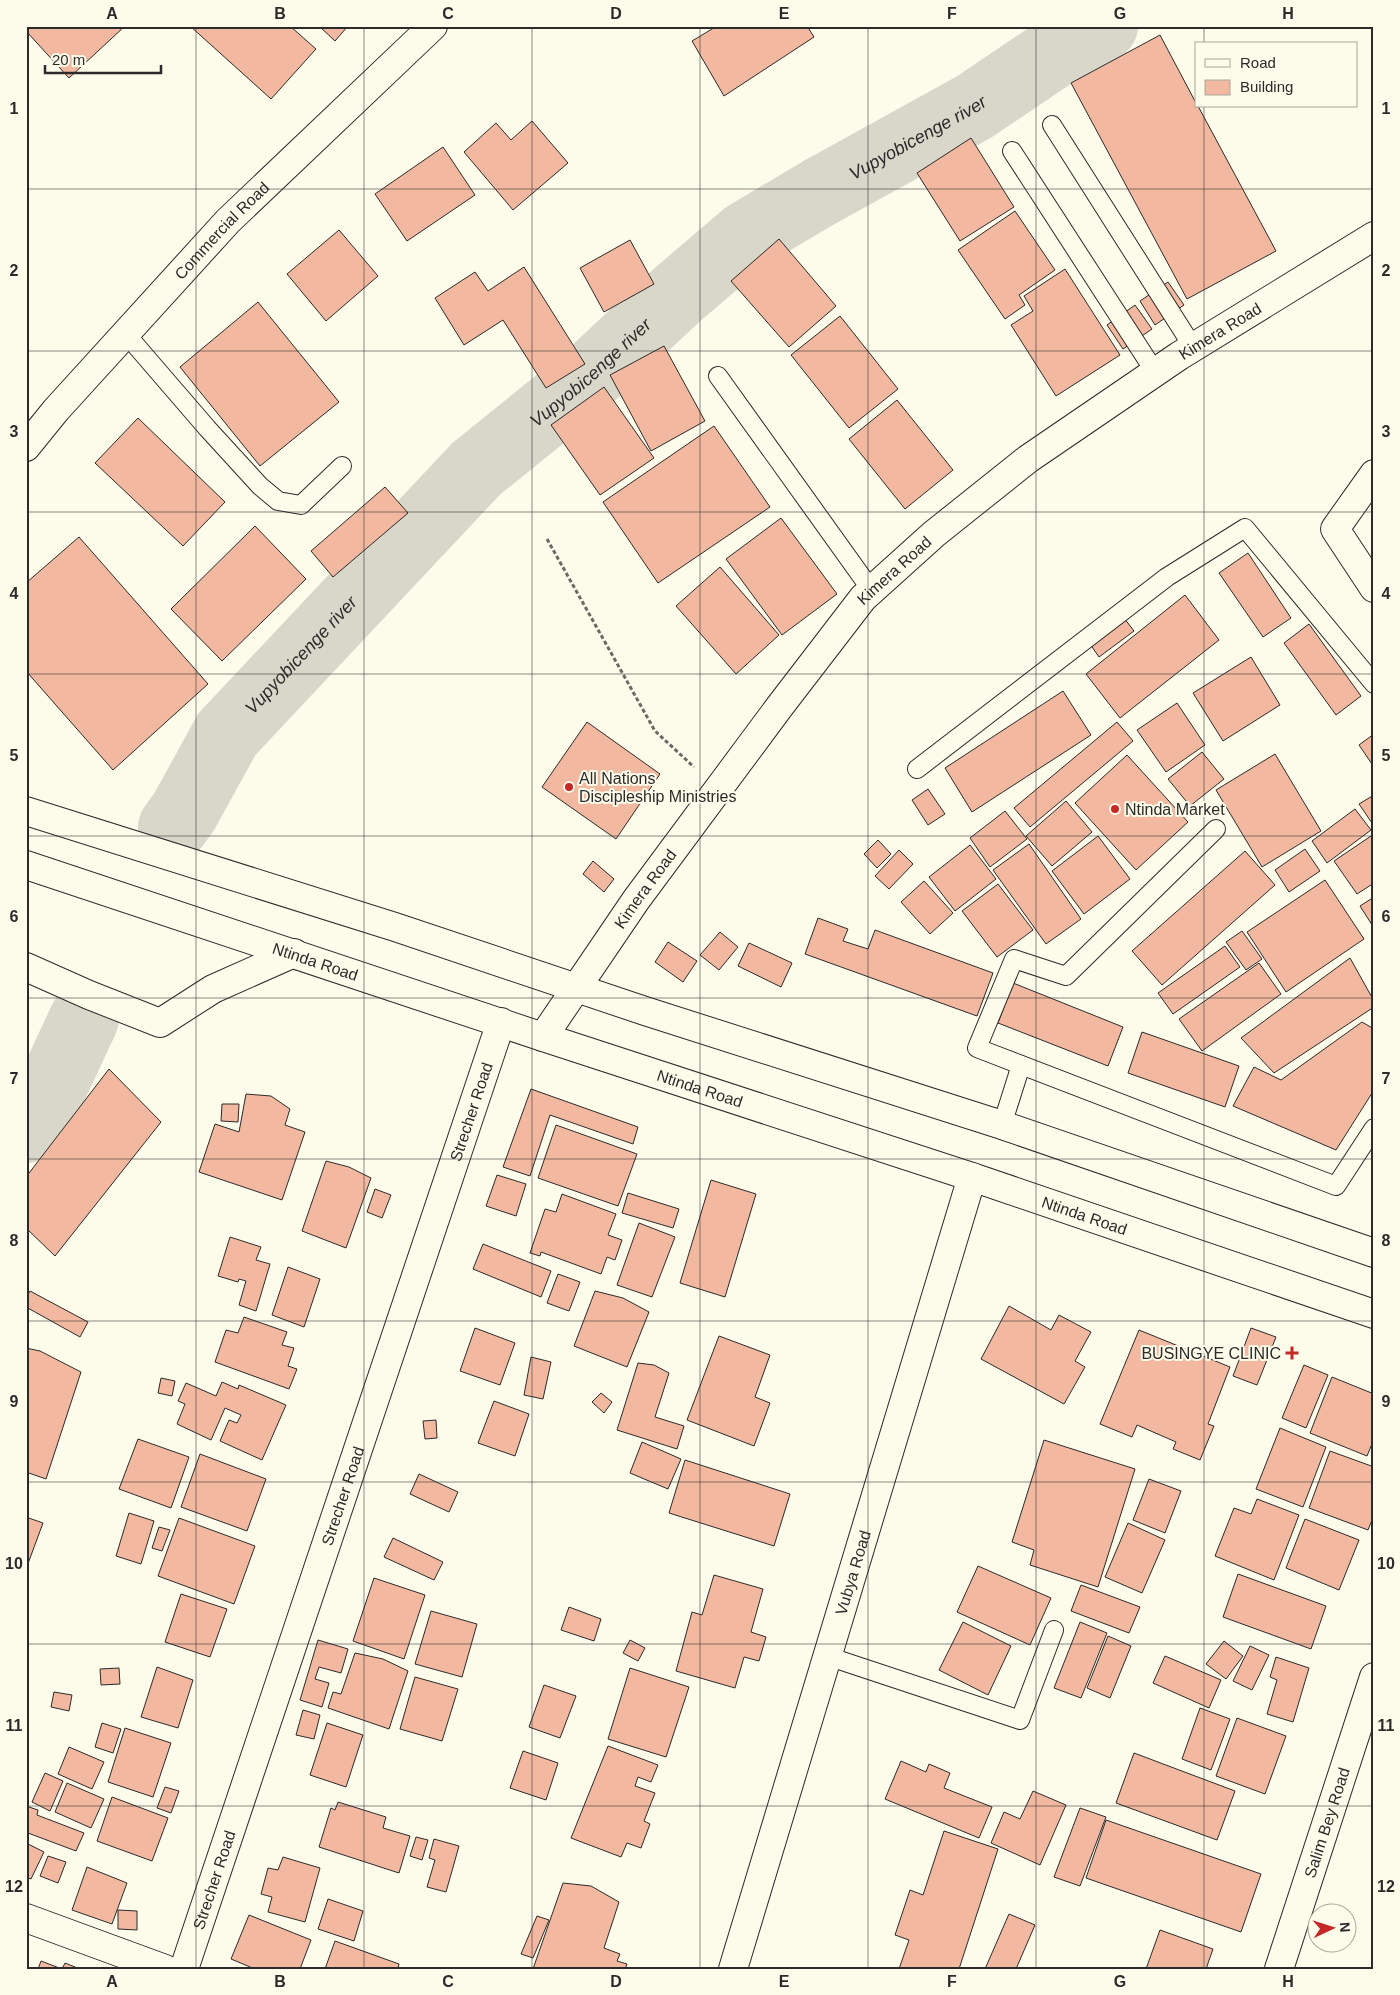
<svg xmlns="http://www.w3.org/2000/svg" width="1400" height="1995" font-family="Helvetica,sans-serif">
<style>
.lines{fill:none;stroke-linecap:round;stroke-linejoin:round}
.river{stroke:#d8d7c9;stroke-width:70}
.building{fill:#f2b8a0;stroke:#2b2b2b}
.lane-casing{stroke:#2b2b2b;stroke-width:20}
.street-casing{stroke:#2b2b2b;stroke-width:30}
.secondary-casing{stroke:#2b2b2b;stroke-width:30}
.path{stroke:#6a6964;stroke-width:3;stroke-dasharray:4 2.5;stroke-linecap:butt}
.lane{stroke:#fdfbea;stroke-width:18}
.street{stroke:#fdfbea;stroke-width:28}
.secondary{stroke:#fdfbea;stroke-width:28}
.grid{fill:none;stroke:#2b2b2b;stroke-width:1;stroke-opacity:0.55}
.poi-dot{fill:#c62828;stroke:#fdfbea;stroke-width:2}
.labels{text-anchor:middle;stroke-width:4;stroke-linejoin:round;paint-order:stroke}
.street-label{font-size:16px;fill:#2b2b2b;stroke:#fdfbea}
.poi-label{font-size:16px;fill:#2b2b2b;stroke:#fdfbea;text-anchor:start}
.water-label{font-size:18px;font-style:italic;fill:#2b2b2b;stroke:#fdfbea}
.neatline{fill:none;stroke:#2b2b2b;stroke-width:2}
.grid-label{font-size:16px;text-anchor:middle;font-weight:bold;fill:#2b2b2b}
</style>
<rect width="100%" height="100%" fill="#fdfbea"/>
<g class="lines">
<!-- river -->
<g class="river">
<path id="s1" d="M173 827 184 812 227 734 476 469 586 380 677 295 746 236 820 192 974 107 1054 53 1103 26"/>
<polyline points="26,1128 41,1111 84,1019"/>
</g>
</g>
<!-- building -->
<g class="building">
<polygon points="26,26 125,26 69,78 26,31"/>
<polygon points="190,26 290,26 316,49 271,99"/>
<polygon points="319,26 348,26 335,41"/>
<polygon points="717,26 807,26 814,37 724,96 692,41"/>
<polygon points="1160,35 1196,103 1196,106 1198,106 1276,251 1187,299 1071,83"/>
<polygon points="532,121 568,163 513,210 464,152 496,123 511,140"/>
<polygon points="971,138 1014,207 960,241 917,173"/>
<polygon points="443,147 475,195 407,241 375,194"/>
<polygon points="1015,211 1055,270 1019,295 1025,305 1005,319 958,250"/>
<polygon points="339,230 378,276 326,321 287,274"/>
<polygon points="779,239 836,306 789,347 731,281"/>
<polygon points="630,240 654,284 604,312 580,268"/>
<polygon points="524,267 585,364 546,388 503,320 464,345 435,298 475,272 488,291"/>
<polygon points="1065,269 1120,355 1056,396 1011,325 1033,311 1024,296"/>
<polygon points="1168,282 1184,305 1155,325 1140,301"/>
<polygon points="258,302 339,402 260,466 180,367"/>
<polygon points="1135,305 1152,329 1123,349 1107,325"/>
<polygon points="840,316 898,389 849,428 791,355"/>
<polygon points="664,346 705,421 651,451 610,375"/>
<polygon points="604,387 654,458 600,495 551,425"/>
<polygon points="897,400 953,470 905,509 849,439"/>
<polygon points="138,418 225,502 183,546 95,463"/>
<polygon points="714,426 770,507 658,583 603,502"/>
<polygon points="385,487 408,513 333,577 311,551"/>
<polygon points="781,518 837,594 782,635 726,559"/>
<polygon points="255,526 306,579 222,661 171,609"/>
<polygon points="79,537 208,684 113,770 26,671 26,583"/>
<polygon points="1248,553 1291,618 1263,637 1219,573"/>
<polygon points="720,567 779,635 736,674 676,606"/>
<polygon points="1185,595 1219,640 1120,718 1086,674"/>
<polygon points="1124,618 1134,631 1099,657 1090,644"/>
<polygon points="1309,624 1361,696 1336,715 1284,643"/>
<polygon points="1251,657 1280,705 1223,741 1193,693"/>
<polygon points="1063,691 1091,735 972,812 945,768"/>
<polygon points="1177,703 1205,745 1166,772 1137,730"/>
<polygon points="587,722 660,774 616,839 542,787"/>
<polygon points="1117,722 1133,741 1030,827 1014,808"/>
<polygon points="1374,734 1374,767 1359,745"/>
<polygon points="1202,752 1224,779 1190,806 1168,779"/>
<polygon points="1275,754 1321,831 1262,867 1216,790"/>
<polygon points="1127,755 1188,822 1136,870 1075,803"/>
<polygon points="928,789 945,814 928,825 912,800"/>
<polygon points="1374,795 1374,826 1359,804"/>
<polygon points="1066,801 1092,832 1052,866 1026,836"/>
<polygon points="1355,809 1371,830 1327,863 1312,841"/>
<polygon points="1005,811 1027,839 990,867 970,838"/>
<polygon points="1374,834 1374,883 1357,894 1334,861"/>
<polygon points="1098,836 1130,879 1084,914 1052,871"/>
<polygon points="878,840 891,854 877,868 864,854"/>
<polygon points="1029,844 1081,919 1046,944 993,870"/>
<polygon points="970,845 996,879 955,911 929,877"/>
<polygon points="1305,849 1320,871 1289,892 1275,870"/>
<polygon points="899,850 913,864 889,889 875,876"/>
<polygon points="1245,851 1275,885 1162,985 1132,951"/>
<polygon points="593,861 614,879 604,892 583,874"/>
<polygon points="1325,880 1364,939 1286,992 1247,932"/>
<polygon points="924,881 953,913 930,934 901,902"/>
<polygon points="998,884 1033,930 997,957 962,911"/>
<polygon points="1374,897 1374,928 1360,906"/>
<polygon points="818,918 848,929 843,941 868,949 875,930 993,973 977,1016 805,954"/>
<polygon points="1242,931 1262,959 1246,970 1226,942"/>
<polygon points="720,932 738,947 719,970 700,955"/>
<polygon points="668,942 697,961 683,982 655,962"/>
<polygon points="749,943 792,963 781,987 738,966"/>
<polygon points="1225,946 1240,967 1173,1014 1158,993"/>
<polygon points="1350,958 1374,1001 1374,1007 1274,1073 1241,1038"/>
<polygon points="1259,963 1281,994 1202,1051 1179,1019"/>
<polygon points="1013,983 1123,1027 1108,1066 998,1023"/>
<polygon points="1362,1022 1374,1029 1374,1090 1336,1150 1233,1106 1254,1067 1281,1080"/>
<polygon points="1142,1032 1239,1066 1225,1107 1128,1073"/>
<polygon points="109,1069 161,1122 55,1256 26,1228 26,1177"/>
<polygon points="531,1089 638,1127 633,1144 550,1115 530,1176 503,1167"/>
<polygon points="246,1094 271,1096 290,1109 285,1125 305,1132 282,1200 199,1172 215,1124 239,1132"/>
<polygon points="222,1104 239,1104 238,1122 221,1121"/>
<polygon points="556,1125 637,1154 618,1206 538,1178"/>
<polygon points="326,1161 349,1167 371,1178 346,1248 302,1231"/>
<polygon points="497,1175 526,1184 516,1216 486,1206"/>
<polygon points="711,1180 756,1194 725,1297 680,1283"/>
<polygon points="375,1189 391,1195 382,1218 367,1212"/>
<polygon points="628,1193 679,1209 673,1228 622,1213"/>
<polygon points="562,1194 616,1214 608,1235 622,1240 615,1260 607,1257 601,1274 541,1252 540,1256 530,1253 545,1209 556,1212"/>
<polygon points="639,1223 675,1237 652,1297 617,1285"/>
<polygon points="230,1237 261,1247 256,1260 270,1264 256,1311 239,1305 246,1281 239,1279 238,1282 218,1276"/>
<polygon points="483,1244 551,1271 541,1297 473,1269"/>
<polygon points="288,1267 320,1279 304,1327 272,1315"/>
<polygon points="558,1274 580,1282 569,1311 547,1303"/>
<polygon points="30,1291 88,1322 80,1337 26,1307 26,1298"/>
<polygon points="595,1291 623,1298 649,1312 627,1367 574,1346"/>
<polygon points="1009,1306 1051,1330 1059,1315 1091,1332 1075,1361 1085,1367 1064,1404 981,1359"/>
<polygon points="244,1317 287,1332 282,1345 294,1348 288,1366 297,1369 289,1389 215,1362 226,1330 238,1333"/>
<polygon points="475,1328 515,1343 500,1385 460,1371"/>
<polygon points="1251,1328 1276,1337 1257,1385 1233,1376"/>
<polygon points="1139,1330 1230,1367 1208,1424 1214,1426 1200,1460 1173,1449 1176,1442 1137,1425 1132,1437 1100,1424"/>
<polygon points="719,1336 770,1355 755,1397 770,1403 754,1446 687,1420"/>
<polygon points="26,1348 40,1351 81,1372 46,1479 26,1472"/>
<polygon points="531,1357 551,1362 543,1399 524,1395"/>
<polygon points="638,1363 654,1365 669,1373 655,1417 684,1426 677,1449 617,1430"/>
<polygon points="1304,1365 1328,1375 1306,1428 1282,1418"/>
<polygon points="1332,1377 1374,1394 1374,1439 1367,1456 1310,1433"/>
<polygon points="161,1378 175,1381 172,1396 158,1393"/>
<polygon points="222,1382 238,1389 239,1385 286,1405 262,1460 220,1441 229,1420 237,1423 241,1415 225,1408 211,1440 177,1424 185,1404 178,1401 186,1383 216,1396"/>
<polygon points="601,1393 612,1402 604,1413 592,1402"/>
<polygon points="494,1401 529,1414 515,1456 478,1443"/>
<polygon points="436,1420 437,1438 425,1439 423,1421"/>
<polygon points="1280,1428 1326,1447 1303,1507 1256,1489"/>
<polygon points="138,1439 189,1457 171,1508 119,1489"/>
<polygon points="1044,1440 1135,1469 1098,1587 1030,1565 1034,1550 1012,1542"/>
<polygon points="642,1442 681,1459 668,1489 630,1473"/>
<polygon points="1330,1451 1374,1467 1374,1515 1368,1530 1309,1508"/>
<polygon points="200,1454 266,1479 247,1531 181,1507"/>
<polygon points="685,1460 790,1494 774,1546 669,1513"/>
<polygon points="419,1474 458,1492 449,1512 410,1494"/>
<polygon points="1149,1479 1181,1491 1165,1533 1133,1520"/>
<polygon points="1257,1499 1299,1515 1274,1580 1215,1556 1234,1508 1251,1514"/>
<polygon points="129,1513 154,1521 141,1564 116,1556"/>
<polygon points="26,1517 43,1523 26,1569"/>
<polygon points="179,1518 255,1546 234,1604 158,1576"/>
<polygon points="1305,1519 1359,1540 1339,1590 1286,1568"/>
<polygon points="1128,1523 1165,1540 1142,1593 1105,1577"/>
<polygon points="159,1527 170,1530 162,1551 152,1548"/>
<polygon points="393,1538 443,1562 434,1580 384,1557"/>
<polygon points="978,1566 1051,1598 1030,1645 957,1612"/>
<polygon points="1238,1574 1326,1606 1311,1649 1223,1617"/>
<polygon points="714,1575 763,1589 751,1632 766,1637 759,1661 744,1657 735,1688 676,1671 692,1612 702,1615"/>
<polygon points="374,1578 425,1595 404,1659 353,1641"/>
<polygon points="1081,1585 1140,1607 1129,1633 1071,1611"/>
<polygon points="181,1594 227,1609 210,1657 165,1642"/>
<polygon points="569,1607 601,1619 594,1641 561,1630"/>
<polygon points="431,1611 477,1624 462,1677 415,1664"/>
<polygon points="963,1622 1011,1646 988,1695 939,1670"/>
<polygon points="1080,1622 1107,1633 1081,1698 1054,1688"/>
<polygon points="1108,1636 1131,1646 1110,1698 1087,1688"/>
<polygon points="318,1640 348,1649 341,1673 319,1667 315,1679 329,1683 322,1707 300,1700"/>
<polygon points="630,1640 645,1648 638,1661 623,1653"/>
<polygon points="1224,1641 1243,1656 1226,1679 1206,1664"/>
<polygon points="1250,1646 1269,1655 1252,1690 1233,1681"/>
<polygon points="355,1653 383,1659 408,1671 389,1729 328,1708 333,1692 341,1694"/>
<polygon points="1165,1656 1221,1680 1209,1708 1153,1683"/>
<polygon points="1276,1657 1309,1668 1293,1722 1267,1714 1277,1680 1270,1677"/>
<polygon points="157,1667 193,1680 178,1728 141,1717"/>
<polygon points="119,1668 120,1684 101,1685 100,1669"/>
<polygon points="630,1668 689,1687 666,1757 608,1739"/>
<polygon points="415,1677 458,1689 442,1741 400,1729"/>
<polygon points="544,1685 576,1696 560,1738 529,1727"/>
<polygon points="54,1692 72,1695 69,1711 51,1707"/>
<polygon points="1200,1708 1230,1719 1211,1770 1182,1759"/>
<polygon points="303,1710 320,1715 314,1739 296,1735"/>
<polygon points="1237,1718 1286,1736 1265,1794 1216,1776"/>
<polygon points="102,1723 121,1729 113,1753 95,1747"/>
<polygon points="327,1723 363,1735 346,1787 310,1775"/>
<polygon points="125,1728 171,1743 153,1797 108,1782"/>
<polygon points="608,1746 658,1765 651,1782 638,1777 635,1786 655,1793 644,1821 650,1824 641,1848 627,1843 621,1857 571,1838"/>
<polygon points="69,1747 104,1762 92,1789 58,1774"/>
<polygon points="523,1751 558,1763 546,1800 510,1788"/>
<polygon points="1134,1753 1235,1791 1217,1840 1116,1803"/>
<polygon points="901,1761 926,1772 929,1764 950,1773 944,1788 992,1807 979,1838 885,1799"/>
<polygon points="45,1773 63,1781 50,1811 32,1802"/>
<polygon points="67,1783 104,1799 91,1828 55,1812"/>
<polygon points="165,1787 179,1791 171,1813 157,1808"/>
<polygon points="1033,1791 1066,1805 1040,1865 991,1843 1004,1812 1020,1819"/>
<polygon points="112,1797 168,1818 152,1861 97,1841"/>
<polygon points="338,1802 386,1817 383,1828 410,1836 399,1873 319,1847 331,1808 335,1810"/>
<polygon points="26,1806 38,1810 37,1815 84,1833 76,1851 28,1833 26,1840"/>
<polygon points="1080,1808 1106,1817 1080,1886 1054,1877"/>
<polygon points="1106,1820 1261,1874 1241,1932 1086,1878"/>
<polygon points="944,1831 998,1849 959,1969 899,1969 909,1940 895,1935 910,1890 923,1895"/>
<polygon points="416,1837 428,1840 422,1860 410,1856"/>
<polygon points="434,1839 459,1846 446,1892 427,1887 435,1860 429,1858"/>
<polygon points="28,1844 44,1852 31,1879 26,1877 26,1848"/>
<polygon points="48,1856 66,1862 58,1883 40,1876"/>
<polygon points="283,1857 320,1868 305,1922 268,1912 272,1897 261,1894 268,1868 278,1870"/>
<polygon points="87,1867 127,1883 112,1924 72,1910"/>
<polygon points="563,1883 591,1886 619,1902 604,1948 620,1954 617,1961 627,1964 625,1969 533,1969"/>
<polygon points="328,1899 363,1911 354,1941 318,1929"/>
<polygon points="118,1910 137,1911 137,1930 118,1929"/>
<polygon points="1009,1914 1035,1925 1016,1969 985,1969"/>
<polygon points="249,1915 311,1940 300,1969 255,1969 231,1959"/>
<polygon points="537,1916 549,1920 533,1958 521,1954"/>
<polygon points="1160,1930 1213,1949 1206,1969 1146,1969"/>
<polygon points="335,1941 399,1964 398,1969 325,1969"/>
<polygon points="41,1961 62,1969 65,1963 80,1969 38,1969"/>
</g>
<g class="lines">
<defs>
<g id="lane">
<polyline points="1052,125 1193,347"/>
<polyline points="1012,151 1155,372"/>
<polyline points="126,334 207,428 260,486 278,501 301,505 342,466"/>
<polyline points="718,376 872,591"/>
<polyline points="917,769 1167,577 1245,528 1374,684"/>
<polyline points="1216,829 1066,976 1014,959 977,1048 1336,1186 1374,1128"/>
<polyline points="1002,1125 1021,1065"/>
<polyline points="827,1656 1020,1720 1054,1630"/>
</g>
<g id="street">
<path id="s2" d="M26 447 56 410 228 221 433 26"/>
<polyline points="1374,474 1335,529 1374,588"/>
<polyline points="26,967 89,995 160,1023 213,989 294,953"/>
<path id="s3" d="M543 1037 636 900 780 706 863 598 934 534 1028 459 1179 356 1374 236"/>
<polyline points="26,1918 165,1969"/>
<path id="s4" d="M184 1969 501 1022"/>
<path id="s5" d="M733 1969 972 1177"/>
<path id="s6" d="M1279 1969 1374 1677"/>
</g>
<g id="secondary">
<polyline points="26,811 395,927 645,1011 1002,1125 1374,1253"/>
<path id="s7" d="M26 865 543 1037 972 1177 1374 1314"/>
</g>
</defs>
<!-- lane casing -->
<use href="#lane" class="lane-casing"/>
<!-- street casing -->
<use href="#street" class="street-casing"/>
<!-- secondary casing -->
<use href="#secondary" class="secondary-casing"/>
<!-- path -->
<polyline class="path" points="547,539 655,731 694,767"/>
<!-- lane -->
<use href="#lane" class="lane"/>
<!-- street -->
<use href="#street" class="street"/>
<!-- secondary -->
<use href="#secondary" class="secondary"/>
</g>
<!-- grid -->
<path class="grid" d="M196 26V1969M364 26V1969M532 26V1969M700 26V1969M868 26V1969M1036 26V1969M1204 26V44M1204 106V1969M26 189H1374M26 351H1374M26 512H1374M26 674H1374M26 836H1374M26 998H1374M26 1159H1374M26 1321H1374M26 1482H1374M26 1644H1374M26 1806H1374"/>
<!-- markers -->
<g class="poi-dot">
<circle cx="569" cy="787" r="5"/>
<circle cx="1115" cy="809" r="5"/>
<path d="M1289.5 1345.5h5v5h5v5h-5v5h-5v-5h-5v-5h5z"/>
</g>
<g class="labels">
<!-- street labels -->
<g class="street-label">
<text dy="6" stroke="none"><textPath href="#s2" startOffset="292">Commercial Road</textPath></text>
<text dy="6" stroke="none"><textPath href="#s3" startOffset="990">Kimera Road</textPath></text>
<text dy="6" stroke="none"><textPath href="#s3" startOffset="585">Kimera Road</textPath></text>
<text dy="6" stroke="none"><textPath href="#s3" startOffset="180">Kimera Road</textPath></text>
<text dy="6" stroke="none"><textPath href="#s7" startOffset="305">Ntinda Road</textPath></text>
<text dy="6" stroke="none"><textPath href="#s7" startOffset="710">Ntinda Road</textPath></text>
<text dy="6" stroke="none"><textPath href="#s4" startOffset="904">Strecher Road</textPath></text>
<text dy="6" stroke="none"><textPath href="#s7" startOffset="1115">Ntinda Road</textPath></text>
<text dy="6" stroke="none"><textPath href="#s4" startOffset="499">Strecher Road</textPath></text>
<text dy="6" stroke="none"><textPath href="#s5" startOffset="414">Vubya Road</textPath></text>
<text dy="6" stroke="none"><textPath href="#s6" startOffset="154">Salim Bey Road</textPath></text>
<text dy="6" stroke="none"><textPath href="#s4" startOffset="94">Strecher Road</textPath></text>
</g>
<!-- poi labels -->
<g class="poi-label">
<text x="579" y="784">All Nations<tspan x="579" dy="18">Discipleship Ministries</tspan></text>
<text x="1125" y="815">Ntinda Market</text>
<text x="1281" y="1359" text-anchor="end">BUSINGYE CLINIC</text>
</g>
<!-- water labels -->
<g class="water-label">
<text dy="6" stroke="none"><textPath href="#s1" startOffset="1026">Vupyobicenge river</textPath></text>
<text dy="6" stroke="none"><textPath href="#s1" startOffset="621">Vupyobicenge river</textPath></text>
<text dy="6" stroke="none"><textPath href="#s1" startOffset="216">Vupyobicenge river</textPath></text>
</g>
</g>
<!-- border -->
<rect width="1400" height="1995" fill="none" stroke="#fdfbea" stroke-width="55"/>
<!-- legend -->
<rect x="1195" y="42" width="162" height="65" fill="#fdfbea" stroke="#a9a89e"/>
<rect x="1205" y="59" width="25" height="8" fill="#fdfbea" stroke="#a9a89e"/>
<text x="1240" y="68" font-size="15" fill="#2b2b2b">Road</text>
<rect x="1205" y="80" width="25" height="15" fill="#f2b8a0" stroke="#a9a89e"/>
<text x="1240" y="92" font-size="15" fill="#2b2b2b">Building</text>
<!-- north arrow -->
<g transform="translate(1332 1928) rotate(86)"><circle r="24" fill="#fdfbea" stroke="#a9a89e"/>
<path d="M0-4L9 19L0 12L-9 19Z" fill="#c62828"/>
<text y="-8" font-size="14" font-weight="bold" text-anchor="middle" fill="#2b2b2b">N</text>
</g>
<!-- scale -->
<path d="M45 65v8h116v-8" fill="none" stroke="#2b2b2b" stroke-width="2.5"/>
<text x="52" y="65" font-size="15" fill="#2b2b2b" stroke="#fdfbea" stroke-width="4" paint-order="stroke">20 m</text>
<rect x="28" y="28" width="1344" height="1940" class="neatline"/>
<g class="grid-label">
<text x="112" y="19">A</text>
<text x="280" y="19">B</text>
<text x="448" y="19">C</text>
<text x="616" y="19">D</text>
<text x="784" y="19">E</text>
<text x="952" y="19">F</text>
<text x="1120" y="19">G</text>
<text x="1288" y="19">H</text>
<text x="14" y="114">1</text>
<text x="1386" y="114">1</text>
<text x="14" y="276">2</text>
<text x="1386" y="276">2</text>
<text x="14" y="437">3</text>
<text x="1386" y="437">3</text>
<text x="14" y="599">4</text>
<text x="1386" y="599">4</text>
<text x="14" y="761">5</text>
<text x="1386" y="761">5</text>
<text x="14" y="922">6</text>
<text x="1386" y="922">6</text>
<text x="14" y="1084">7</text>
<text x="1386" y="1084">7</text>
<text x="14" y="1246">8</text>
<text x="1386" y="1246">8</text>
<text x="14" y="1407">9</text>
<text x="1386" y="1407">9</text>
<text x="14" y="1569">10</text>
<text x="1386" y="1569">10</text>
<text x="14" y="1731">11</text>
<text x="1386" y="1731">11</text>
<text x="14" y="1892">12</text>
<text x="1386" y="1892">12</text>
<text x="112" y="1987">A</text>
<text x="280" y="1987">B</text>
<text x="448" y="1987">C</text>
<text x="616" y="1987">D</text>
<text x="784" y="1987">E</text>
<text x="952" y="1987">F</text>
<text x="1120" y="1987">G</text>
<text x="1288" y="1987">H</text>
</g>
</svg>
